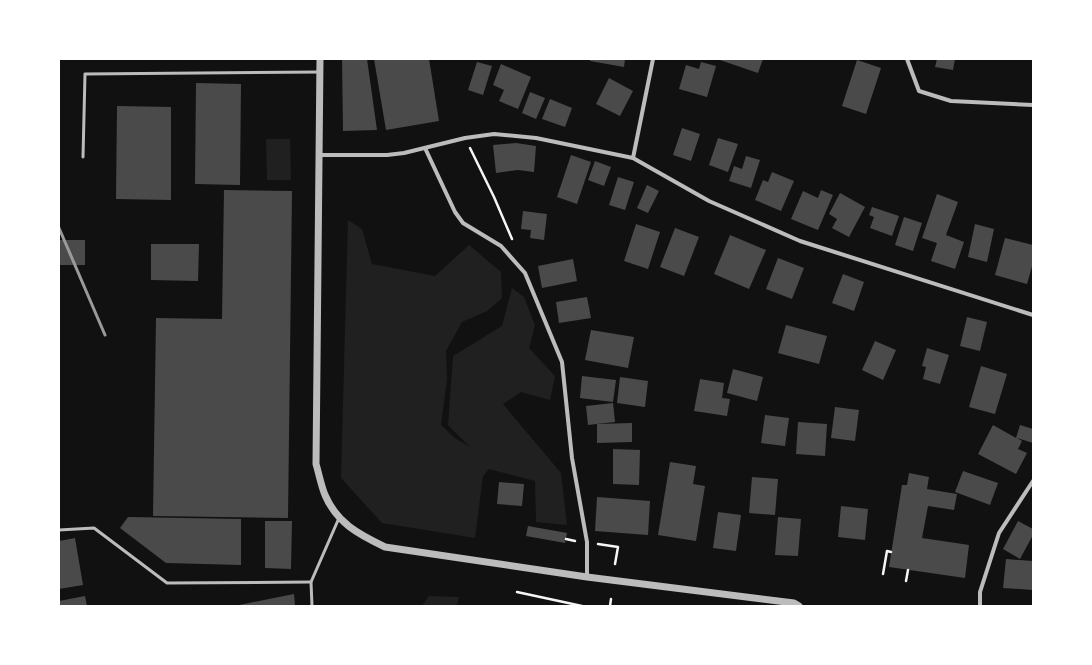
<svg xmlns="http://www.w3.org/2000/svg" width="1092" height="665" font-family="'Times New Roman',serif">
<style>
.green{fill:#202020}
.building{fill:#4a4a4a}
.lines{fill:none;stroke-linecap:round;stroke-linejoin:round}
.path{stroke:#f5f5f5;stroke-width:2.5}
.service{stroke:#bcbcbc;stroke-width:3}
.minor{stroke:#bcbcbc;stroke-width:4}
.tertiary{stroke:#bcbcbc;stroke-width:7}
.rail{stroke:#9a9a9a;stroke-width:3}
</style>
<rect width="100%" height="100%" fill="#111"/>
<!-- green -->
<g class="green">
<polygon points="266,139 290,139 291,180 267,180"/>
<polygon points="348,220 362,229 372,264 435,276 469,245 501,272 502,298 487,311 462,322 446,351 447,379 441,425 455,438 470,447 448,425 453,356 502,326 512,288 524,297 535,325 529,348 555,376 550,400 521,392 503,404 561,473 567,525 536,522 535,481 489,469 483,476 475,538 382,523 341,478"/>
<polygon points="429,596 459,597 457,606 422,606"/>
</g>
<!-- building -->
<g class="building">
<polygon points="342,59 367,59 377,130 343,131"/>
<polygon points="374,59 429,59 439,121 386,130"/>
<polygon points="590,59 625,59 624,67 590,61"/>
<polygon points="717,59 763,59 758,73"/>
<polygon points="937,59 955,59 953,70 935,67"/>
<polygon points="857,60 881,68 866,114 842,106"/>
<polygon points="477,62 492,66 483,95 468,90"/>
<polygon points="701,62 716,66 707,97 679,89 686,65 699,69"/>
<polygon points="501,64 531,77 518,109 499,101 504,90 493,85"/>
<polygon points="609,78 633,91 620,116 596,104"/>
<polygon points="196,83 241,84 240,185 195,184"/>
<polygon points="530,92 545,98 536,119 522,113"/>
<polygon points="550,99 572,108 565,127 542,119"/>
<polygon points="117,106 171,107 171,200 116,199"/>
<polygon points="682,128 700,134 691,161 673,155"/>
<polygon points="718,138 738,144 728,172 709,165"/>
<polygon points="516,143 536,146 534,172 518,170 496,173 493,145"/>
<polygon points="571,155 591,162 577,204 557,197"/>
<polygon points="746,156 760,160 751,188 729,181 734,166 742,169"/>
<polygon points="595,161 611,167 604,186 588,180"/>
<polygon points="772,172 794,181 781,211 755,200 763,180 768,182"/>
<polygon points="618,177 634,182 625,210 609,205"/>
<polygon points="647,185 659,191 648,213 637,208"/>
<polygon points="224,190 292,191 288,518 153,516 156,318 222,319"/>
<polygon points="821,190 833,195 818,230 791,219 803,191 818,198"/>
<polygon points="840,193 865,207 849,237 832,228 837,219 829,214"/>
<polygon points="937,194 958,202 946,235 964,242 955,269 931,261 937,243 922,238"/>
<polygon points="872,207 899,216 892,236 870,228 874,217 869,215"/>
<polygon points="523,211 547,214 544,240 530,238 531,230 521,229"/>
<polygon points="904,217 922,223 913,251 895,245"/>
<polygon points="636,224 660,232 648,269 624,261"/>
<polygon points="975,224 994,229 987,262 968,257"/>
<polygon points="675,228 699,237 684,276 660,267"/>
<polygon points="730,235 766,250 749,289 714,274"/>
<polygon points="1005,238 1033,245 1033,263 1027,284 995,275"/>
<rect x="59" y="240" width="26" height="25"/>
<polygon points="151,244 199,244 198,281 151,280"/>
<polygon points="778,258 804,268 792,299 766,289"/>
<polygon points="573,259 577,281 542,288 538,266"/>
<polygon points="843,274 864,282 854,311 832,303"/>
<polygon points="587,297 591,318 559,323 556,302"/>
<polygon points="967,317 987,322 980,351 960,346"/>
<polygon points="786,325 827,336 819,364 778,353"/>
<polygon points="591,330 634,337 628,368 585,360"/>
<polygon points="875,341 896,350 883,380 862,370"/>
<polygon points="927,348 949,355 940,384 923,379 926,367 922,366"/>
<polygon points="981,366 1007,374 995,414 969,407"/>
<polygon points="733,369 763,377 757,401 727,393"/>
<polygon points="582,376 616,380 613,402 580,398"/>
<polygon points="620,377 648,381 645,407 617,403"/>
<polygon points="700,379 724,383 722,398 730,399 727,416 694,411"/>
<polygon points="613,403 615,422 588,425 586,406"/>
<polygon points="835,407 859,410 855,441 831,438"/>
<polygon points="765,415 789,418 785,446 761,443"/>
<polygon points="798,422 827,424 825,456 796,454"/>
<polygon points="632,423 632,442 597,443 597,424"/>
<polygon points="993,425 1016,438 1020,425 1033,429 1033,443 1017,438 1022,441 1018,449 1027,453 1016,474 978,454"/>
<polygon points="613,449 640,450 639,485 613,484"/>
<polygon points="670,462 696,466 693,484 705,486 696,541 658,535"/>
<polygon points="963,471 998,483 990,505 955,492"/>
<polygon points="909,473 929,477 927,489 957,494 954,510 928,506 922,538 969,545 965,578 889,567 902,485 907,485"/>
<polygon points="752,477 778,479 775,515 749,513"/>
<polygon points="499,482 524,484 522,506 497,504"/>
<polygon points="597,497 650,501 648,535 595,531"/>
<polygon points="841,506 868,509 865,540 838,537"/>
<polygon points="718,512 741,515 736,551 713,548"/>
<polygon points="128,517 241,519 241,565 166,563 120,528"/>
<polygon points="778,517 801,519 798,556 775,555"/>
<polygon points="265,521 292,521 291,569 265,568"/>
<polygon points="1018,521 1033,529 1033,535 1020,559 1003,549"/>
<polygon points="528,526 567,533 565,543 526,536"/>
<polygon points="75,538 83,585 59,589 59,541"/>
<polygon points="1006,559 1033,561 1033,590 1003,588"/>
<polygon points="294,594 295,606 239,606 239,605"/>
<polygon points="85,596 87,606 59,606 59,601"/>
</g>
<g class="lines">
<!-- path -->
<g class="path">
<polyline points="470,148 494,197 512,239"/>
<polyline points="566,539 575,541"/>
<polyline points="598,544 618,547 615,564"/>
<polyline points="883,574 887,551 891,552"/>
<polyline points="906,581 908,570"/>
<polyline points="517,592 582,606"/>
<polyline points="610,606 611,599"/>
</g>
<!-- service -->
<g class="service">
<polyline points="83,157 85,74 320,72"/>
<polyline points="59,530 94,528 167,583 311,582"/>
<polyline points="312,606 311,582 339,518"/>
</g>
<!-- minor -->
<g class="minor">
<polyline points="907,59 919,91 951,101 1033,105"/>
<polyline points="425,148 455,212 463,223 501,246 525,273 562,362 572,458 587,542 587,577"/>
<polyline points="319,155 387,155 404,153 465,138 494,134 536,138 633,158 709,201 800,241 1033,315"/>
<polyline points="633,158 653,59"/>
<polyline points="980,606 980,592 999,533 1033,481"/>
</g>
<!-- tertiary -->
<path class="tertiary" d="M320 59 316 464C319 474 321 485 325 495 337 523 358 534 385 547L587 577 794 603 799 606"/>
<!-- rail -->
<polyline class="rail" points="59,228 105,335"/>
</g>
<!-- border -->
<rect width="1092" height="665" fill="none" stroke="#ffffff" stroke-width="120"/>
</svg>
